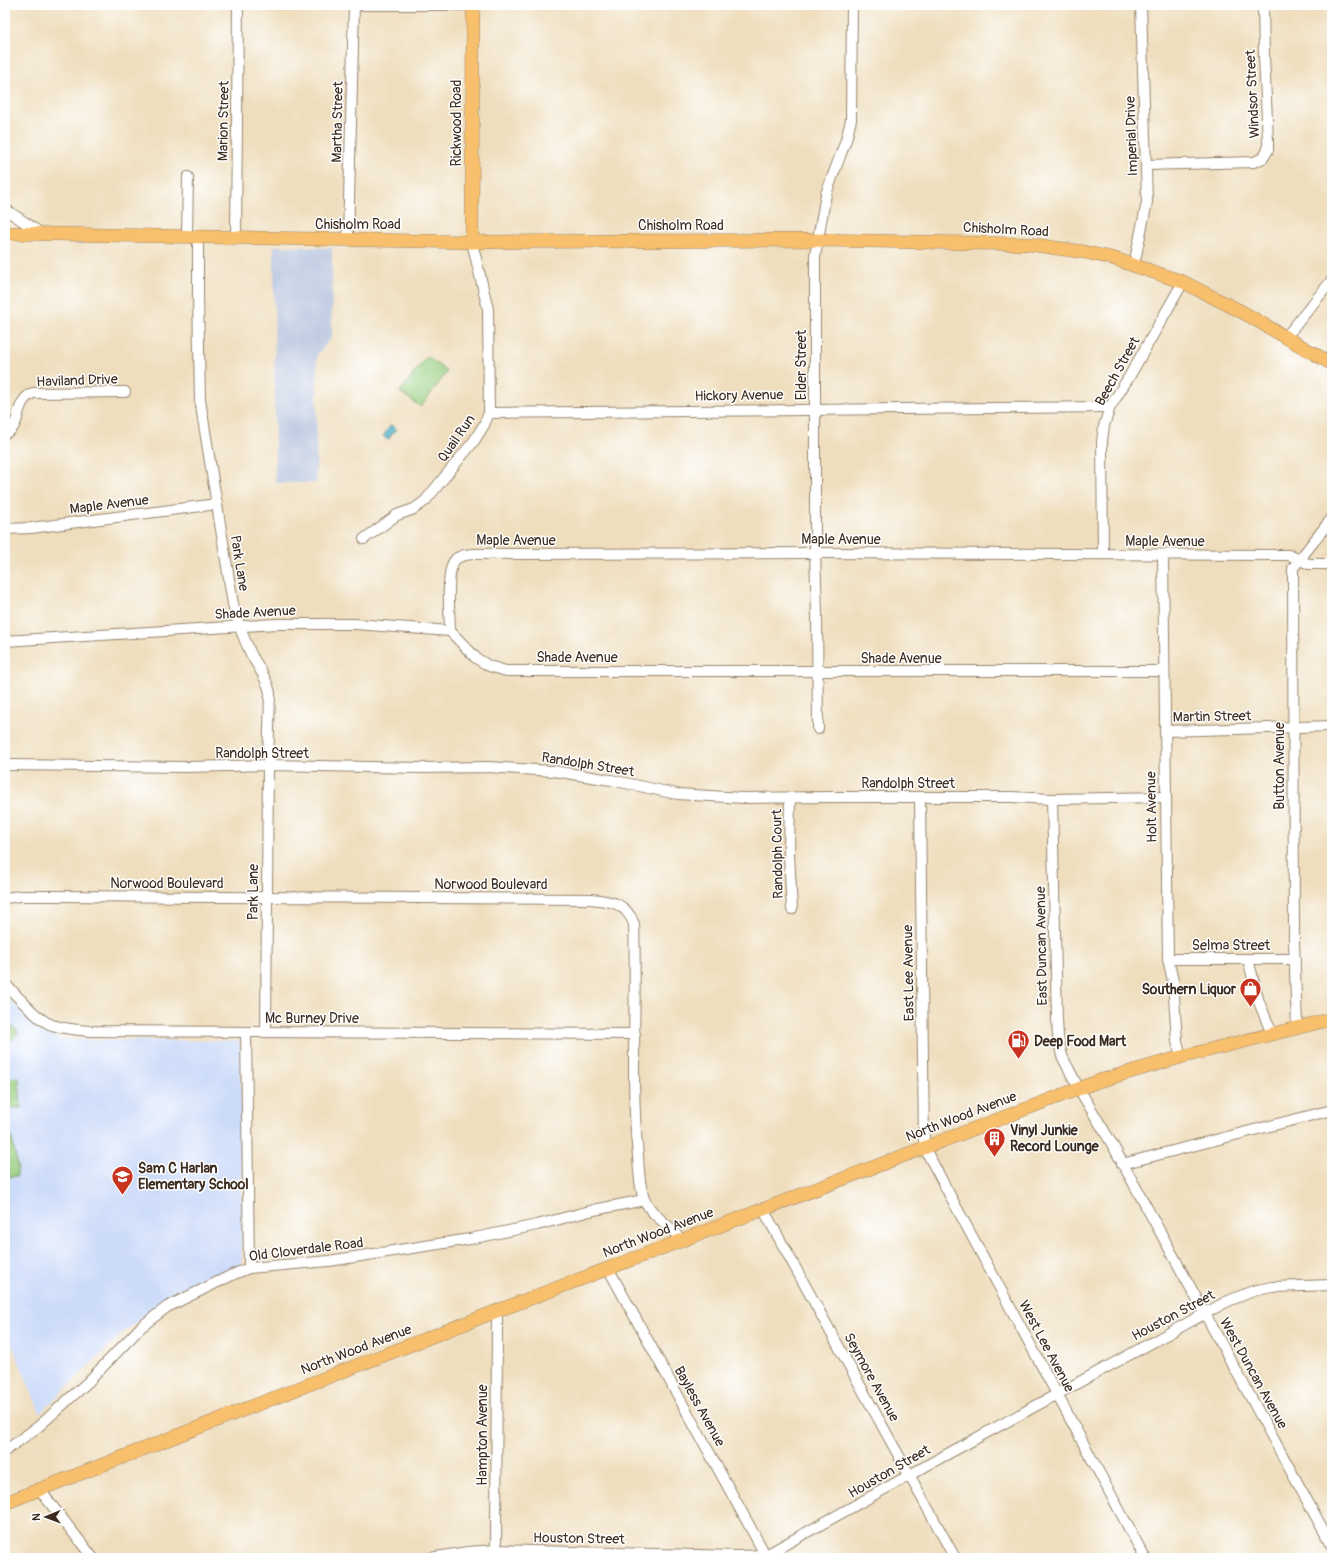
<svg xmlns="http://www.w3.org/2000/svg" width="1337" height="1563" font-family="Pangolin,sans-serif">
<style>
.built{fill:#ccdbf9}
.industrial{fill:#b8c5de}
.green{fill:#97ce80;stroke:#697c4f}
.water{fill:#47adc7;stroke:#416c72}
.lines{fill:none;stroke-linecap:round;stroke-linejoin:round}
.minor-casing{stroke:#95846e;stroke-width:12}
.major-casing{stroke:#95846e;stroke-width:14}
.minor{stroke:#fff;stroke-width:10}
.major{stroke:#f8bf6c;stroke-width:13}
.labels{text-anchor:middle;stroke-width:3;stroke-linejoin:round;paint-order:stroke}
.street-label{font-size:14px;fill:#3b2a1e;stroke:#fff}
.poi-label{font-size:14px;font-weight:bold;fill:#3b2a1e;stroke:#fff;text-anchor:start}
</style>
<rect width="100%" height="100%" fill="#fff"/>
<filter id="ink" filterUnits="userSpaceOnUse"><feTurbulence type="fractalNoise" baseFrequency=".025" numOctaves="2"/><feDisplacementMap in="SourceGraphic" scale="8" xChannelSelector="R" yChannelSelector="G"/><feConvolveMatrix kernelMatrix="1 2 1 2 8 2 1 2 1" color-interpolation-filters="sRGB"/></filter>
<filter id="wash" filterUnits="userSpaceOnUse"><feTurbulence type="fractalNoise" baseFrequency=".012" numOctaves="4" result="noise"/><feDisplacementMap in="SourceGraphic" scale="16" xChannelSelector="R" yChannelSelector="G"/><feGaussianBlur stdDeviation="0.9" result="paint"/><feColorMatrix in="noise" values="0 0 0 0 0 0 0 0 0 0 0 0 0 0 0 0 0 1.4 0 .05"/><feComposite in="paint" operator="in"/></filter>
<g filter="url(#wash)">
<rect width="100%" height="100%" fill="#efdebd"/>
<!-- built -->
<polygon class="built" points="5,995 35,1026 60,1038 77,1040 240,1041 241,1052 242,1264 160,1305 123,1333 40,1413 5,1328"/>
<!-- industrial -->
<polygon class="industrial" points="274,246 332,248 332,337 317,355 316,483 275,483"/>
<!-- green -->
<g class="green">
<polygon points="427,356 447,372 421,407 400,392"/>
<polygon points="5,1020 19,1032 5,1047"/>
<polygon points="19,1077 21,1108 7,1108 6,1078"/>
<polygon points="5,1131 11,1135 18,1166 17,1176 5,1177"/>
</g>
<!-- water -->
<polygon class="water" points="391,425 396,429 388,440 383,436"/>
</g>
<g filter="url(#ink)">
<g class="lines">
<defs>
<g id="minor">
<polyline points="354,5 473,5"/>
<polyline points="1146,165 1254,162 1263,158 1268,150 1268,141 1264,56 1263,5"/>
<polyline points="5,209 42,234"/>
<polyline points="187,236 188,177"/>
<path d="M198 236V296L200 400 233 604C237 621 243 637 251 654 258 667 267 678 270 693L268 765 266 1032"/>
<polyline points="236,236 238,5"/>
<polyline points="348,239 354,5"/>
<polyline points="1134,265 1147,202 1141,5"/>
<polyline points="1286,337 1332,280"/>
<polyline points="489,413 1110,407"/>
<path d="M5 433C23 427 12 403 33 393L125 392"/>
<polyline points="5,529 31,528 217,504"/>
<polyline points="364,539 397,515 414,509 425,501 474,441 484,425 489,413 488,309 472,242"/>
<polyline points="1103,554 1102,441 1104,426 1110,407 1129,377 1183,282"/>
<polyline points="1163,555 1168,959 1173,981 1177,1041 1181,1057"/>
<path d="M450 631C450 616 445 571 455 560 459 555 466 555 472 554L815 553 1289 555 1309 564H1332"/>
<polyline points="5,641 276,624 355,624 450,631 476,658 489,666 506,671 1164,671"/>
<polyline points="818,729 817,614 815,553 815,256 826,194 846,140 851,120 852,5"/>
<polyline points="1165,731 1332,726"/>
<polyline points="5,765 186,767 268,765 420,768 488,767 553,771 611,780 677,794 743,798 831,797 1011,797 1052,799 1165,797"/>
<polyline points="790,798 789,854 792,909"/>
<polyline points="920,798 924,1147 1145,1558"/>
<polyline points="1052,799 1057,1019 1058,1037 1062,1056 1079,1089 1112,1144 1332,1546"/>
<path d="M5 898 20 896H54L591 899C612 901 626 903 634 924 637 1001 630 1079 638 1156 639 1169 639 1188 645 1201 654 1219 672 1225 681 1241"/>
<polyline points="1168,959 1295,959"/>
<polyline points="1248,959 1259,1002 1272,1034"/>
<path d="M5 984C18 996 36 1019 52 1025 65 1029 77 1030 90 1031L635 1034"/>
<polyline points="1297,1027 1294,942 1293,568 1332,518"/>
<polyline points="246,1032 249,1268"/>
<polyline points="1122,1164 1332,1110"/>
<polyline points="763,1209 955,1558"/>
<polyline points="608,1268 767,1558"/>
<polyline points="5,1451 39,1426 88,1382 141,1327 167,1307 232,1275 249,1268 329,1261 470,1239 537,1225 594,1210 644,1200"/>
<polyline points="39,1489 93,1558"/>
<polyline points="430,1558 468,1552 496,1550 737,1556 766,1555 942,1457 1226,1302 1253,1291 1272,1287 1332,1285"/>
<polyline points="496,1558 497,1311"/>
<polyline points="1331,1558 1332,1558"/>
</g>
<g id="major">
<polyline points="5,233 472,242 818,240 1028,244 1084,252 1112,258 1183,282 1244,313 1332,364"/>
<polyline points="472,242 473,5"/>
<polyline points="5,1503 497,1311 1099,1081 1181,1057 1332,1019"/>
</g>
</defs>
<!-- minor casing -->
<use href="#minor" class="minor-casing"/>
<!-- major casing -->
<use href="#major" class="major-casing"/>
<!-- minor -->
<use href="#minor" class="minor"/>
<!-- major -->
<use href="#major" class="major"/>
</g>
</g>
<!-- icons -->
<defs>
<symbol id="shop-pin" viewBox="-11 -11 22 30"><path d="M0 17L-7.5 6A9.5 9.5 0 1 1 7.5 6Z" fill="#c8321e" stroke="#fff"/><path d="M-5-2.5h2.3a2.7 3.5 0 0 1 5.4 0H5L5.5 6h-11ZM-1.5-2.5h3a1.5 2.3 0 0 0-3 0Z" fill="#fff"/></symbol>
<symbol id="fuel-pin" viewBox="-11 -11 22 30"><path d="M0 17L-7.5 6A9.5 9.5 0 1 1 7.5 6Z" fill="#c8321e" stroke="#fff"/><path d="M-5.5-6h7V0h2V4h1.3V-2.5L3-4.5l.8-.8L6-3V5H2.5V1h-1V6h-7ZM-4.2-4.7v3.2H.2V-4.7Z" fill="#fff"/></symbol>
<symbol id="building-pin" viewBox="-11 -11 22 30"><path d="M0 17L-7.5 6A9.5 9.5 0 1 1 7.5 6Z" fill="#c8321e" stroke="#fff"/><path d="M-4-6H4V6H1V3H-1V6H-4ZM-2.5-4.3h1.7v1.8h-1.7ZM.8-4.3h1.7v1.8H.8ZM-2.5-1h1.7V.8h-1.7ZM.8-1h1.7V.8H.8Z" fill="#fff"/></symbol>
<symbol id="school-pin" viewBox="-11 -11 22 30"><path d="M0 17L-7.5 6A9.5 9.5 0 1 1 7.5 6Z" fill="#c8321e" stroke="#fff"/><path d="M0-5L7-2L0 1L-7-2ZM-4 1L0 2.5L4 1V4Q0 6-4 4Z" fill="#fff"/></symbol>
</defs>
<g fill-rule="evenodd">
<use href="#shop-pin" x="1238" y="976" width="25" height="34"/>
<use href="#fuel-pin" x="1006" y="1028" width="25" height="34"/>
<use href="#building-pin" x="982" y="1126" width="25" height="34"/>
<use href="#school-pin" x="110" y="1164" width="25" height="34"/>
</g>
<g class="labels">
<!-- street labels -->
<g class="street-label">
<text transform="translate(1252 94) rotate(-93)" y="5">Windsor Street</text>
<text transform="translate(223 121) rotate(-89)" y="5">Marion Street</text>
<text transform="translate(337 122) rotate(-89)" y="5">Martha Street</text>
<text transform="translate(456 123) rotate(-90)" y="5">Rickwood Road</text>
<text transform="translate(1131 136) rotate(-92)" y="5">Imperial Drive</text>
<text x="358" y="229">Chisholm Road</text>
<text x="681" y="230">Chisholm Road</text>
<text transform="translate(1006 229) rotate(3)" y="5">Chisholm Road</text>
<text transform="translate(801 365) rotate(-90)" y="5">Elder Street</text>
<text transform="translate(1117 371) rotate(-61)" y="5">Beech Street</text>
<text transform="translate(77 380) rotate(-2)" y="5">Haviland Drive</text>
<text transform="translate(739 395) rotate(-1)" y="5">Hickory Avenue</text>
<text transform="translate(456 438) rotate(-55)" y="5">Quail Run</text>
<text transform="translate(109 504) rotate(-7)" y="5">Maple Avenue</text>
<text x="841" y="544">Maple Avenue</text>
<text x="516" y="545">Maple Avenue</text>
<text x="1165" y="546">Maple Avenue</text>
<text transform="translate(240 563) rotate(81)" y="5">Park Lane</text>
<text transform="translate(255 612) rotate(-3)" y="5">Shade Avenue</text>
<text x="577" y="662">Shade Avenue</text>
<text x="901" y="663">Shade Avenue</text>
<text transform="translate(1212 716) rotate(-1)" y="5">Martin Street</text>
<text x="262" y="758">Randolph Street</text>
<text transform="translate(588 764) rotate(9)" y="5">Randolph Street</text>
<text transform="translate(1279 766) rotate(-90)" y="5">Button Avenue</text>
<text x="908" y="788">Randolph Street</text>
<text transform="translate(1151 807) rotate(-91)" y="5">Holt Avenue</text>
<text transform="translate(777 854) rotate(-91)" y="5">Randolph Court</text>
<text x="167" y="888">Norwood Boulevard</text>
<text x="491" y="889">Norwood Boulevard</text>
<text transform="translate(253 892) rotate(-90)" y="5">Park Lane</text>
<text x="1231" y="950">Selma Street</text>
<text transform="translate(1041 946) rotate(-91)" y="5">East Duncan Avenue</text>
<text transform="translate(908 973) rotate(-91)" y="5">East Lee Avenue</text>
<text x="312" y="1023">Mc Burney Drive</text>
<text transform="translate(961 1116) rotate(-21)" y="5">North Wood Avenue</text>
<text transform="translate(658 1232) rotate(-21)" y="5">North Wood Avenue</text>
<text transform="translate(306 1249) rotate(-7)" y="5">Old Cloverdale Road</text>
<text transform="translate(1173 1315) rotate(-28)" y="5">Houston Street</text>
<text transform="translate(1047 1346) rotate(62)" y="5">West Lee Avenue</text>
<text transform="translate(356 1349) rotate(-21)" y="5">North Wood Avenue</text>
<text transform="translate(1254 1373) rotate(61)" y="5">West Duncan Avenue</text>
<text transform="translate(872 1377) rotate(61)" y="5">Seymore Avenue</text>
<text transform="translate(700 1406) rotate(61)" y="5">Bayless Avenue</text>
<text transform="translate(482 1435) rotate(-90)" y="5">Hampton Avenue</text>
<text transform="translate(889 1471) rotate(-30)" y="5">Houston Street</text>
<text transform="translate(579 1538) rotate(1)" y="5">Houston Street</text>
</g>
<!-- poi labels -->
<g class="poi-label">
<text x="1236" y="994" text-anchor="end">Southern Liquor</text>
<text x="1034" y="1046">Deep Food Mart</text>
<text x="1010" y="1135">Vinyl Junkie<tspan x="1010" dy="16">Record Lounge</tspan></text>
<text x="138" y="1173">Sam C Harlan<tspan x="138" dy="16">Elementary School</tspan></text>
</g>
</g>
<!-- margin -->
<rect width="1337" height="1563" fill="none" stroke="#fff" stroke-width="20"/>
<!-- north arrow -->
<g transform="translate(46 1517) rotate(269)" stroke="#ffffff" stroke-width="3" paint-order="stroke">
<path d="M0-3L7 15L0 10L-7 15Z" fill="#3b2a1e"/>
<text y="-6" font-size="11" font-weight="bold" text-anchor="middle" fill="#3b2a1e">N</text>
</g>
</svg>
